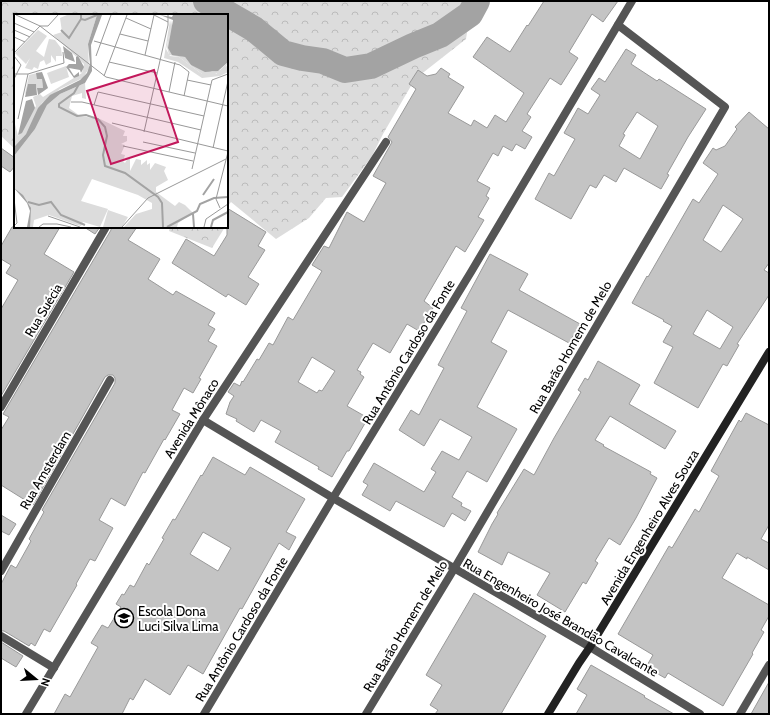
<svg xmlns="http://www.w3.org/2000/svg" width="770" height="715" font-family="Cabin,sans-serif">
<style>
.forest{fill:url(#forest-crowns)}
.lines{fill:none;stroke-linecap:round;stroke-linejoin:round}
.river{stroke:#a3a3a3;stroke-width:26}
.building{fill:#c4c4c4;stroke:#999;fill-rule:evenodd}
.street{stroke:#555;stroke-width:8}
.secondary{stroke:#222;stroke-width:8}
.labels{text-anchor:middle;stroke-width:4;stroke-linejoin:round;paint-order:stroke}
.street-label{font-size:13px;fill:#000;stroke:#fff}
.poi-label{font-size:13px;fill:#000;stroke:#fff;text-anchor:start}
.inset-river{fill:none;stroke:#a3a3a3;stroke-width:2}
.inset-road{fill:none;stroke:#999;stroke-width:1}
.view{fill:#c2185b;fill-opacity:0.15;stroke:#c2185b;stroke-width:2}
.inset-edge{fill:none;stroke:#000;stroke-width:2}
</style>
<defs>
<pattern id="forest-crowns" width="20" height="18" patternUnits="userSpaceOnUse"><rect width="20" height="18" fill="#dcdcdc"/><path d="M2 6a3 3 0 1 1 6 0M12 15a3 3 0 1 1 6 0" fill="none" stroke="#bbb"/></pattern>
</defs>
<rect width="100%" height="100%" fill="#fff"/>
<!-- forest -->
<g class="forest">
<polygon points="1,1 477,1 470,14 466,39 415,79 383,134 372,156 342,197 326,198 309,218 276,239 231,202 227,207 227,15 15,15 15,149 1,136"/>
<polygon points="170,227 225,227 212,248 169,231"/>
</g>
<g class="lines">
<!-- river -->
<polyline class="river" points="206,1 254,29 283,53 302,58 323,61 345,70 371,66 413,46 440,35 470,14 477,1"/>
</g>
<!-- building -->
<g class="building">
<path d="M544 1H618L603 22 592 14 569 52 578 58 561 85 550 78 527 114 531 117 522 131 532 137 525 149 516 144 512 151 503 146 498 156 493 153 477 181 490 188 486 196 489 198 478 217 484 220 465 252 456 246 424 301 433 308 419 331 407 324 390 353 373 343 357 370 361 372 360 374 364 377 347 406 368 418 349 451H347L332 477 318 469 319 467 275 442 281 431 261 420 254 432 236 421 237 419 226 414 230 402 234 396 228 392 234 383 240 386 242 381 243 382 257 359 259 360 269 343 273 345 288 317 293 320 322 271 312 265 324 246 329 248 347 212 364 222 386 183 373 176 392 142 388 137 416 89 409 84 418 70 427 76 436 74 441 68 450 74 448 77 464 87 448 113 471 126 474 120 487 128 495 115 506 122 524 93 473 57 487 37 510 52 527 25 528 26ZM312 357 335 371 322 391 319 390 317 393 298 382Z"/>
<path d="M626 49 636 55 631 64 657 81 659 79 706 109 688 137 667 174 669 175 661 189 624 168 616 182 604 175 596 188 590 185 571 219 535 199 549 173 554 176 575 139 564 133 578 108 588 114 600 95 591 89 599 78 605 82ZM637 112 658 126 640 159 619 146 625 135 623 134Z"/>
<path d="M749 112 769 129V263L764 270 769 273V295L737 344 739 345 727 366 723 364 698 408 654 383 673 347 663 342 672 326 663 321 664 320 632 303 647 276 648 277 693 199 699 203 718 174 703 163 713 148 716 150 725 146 737 129 735 127ZM723 205 743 219 721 252 703 240ZM707 310 733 327 720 349 693 334Z"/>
<polygon points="1,148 15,158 15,166 10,172 1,166"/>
<polygon points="227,208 266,232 258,246 265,250 248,277 259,284 246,305 228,294 226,297 172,263 186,239 214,256 227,235"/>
<polygon points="12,227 60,227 44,254 74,272 1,396 1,309 18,280 6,273 11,265 1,259 1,246"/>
<polygon points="84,227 100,227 95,234"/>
<polygon points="111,227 137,227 128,240 160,259 148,279 173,295 176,291 215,313 208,325 215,329 208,341 217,346 199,378 201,379 193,393 184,388 172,410 180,414 165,440 164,439 145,473 143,472 125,506 111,498 99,520 113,528 95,561 90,559 76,584 77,585 50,632 44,629 35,646 31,643 29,646 4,631 1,631 1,584 11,565 16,568 31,541 29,539 44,512 42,510 115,383 115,378 113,375 108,375 105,377 33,505 1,485 1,430 9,417 3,414 111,230"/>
<polygon points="490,254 528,274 519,290 580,324 569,343 508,310 491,342 507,351 477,407 517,429 487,482 467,471 452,497 462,503 461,506 471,511 465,521 452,513 444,527 396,501 390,511 362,495 368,485 363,482 374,463 424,492 436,472 431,469 442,451 459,460 472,437 440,419 424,446 399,430 411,410 419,415 444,368 438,365 467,311 461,308"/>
<polygon points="598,361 640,385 629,404 676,431 665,449 610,416 595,440 604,445 603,446 651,472 650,474 657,478 636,518 620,545 609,538 595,561 598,563 586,584 583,582 565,612 537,595 550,573 508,552 502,565 478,552 492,524 498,514 497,513 524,469 534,475 554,438 581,392 578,390 585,378 588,380"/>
<polygon points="746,413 769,425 769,525 761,539 769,543 769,570 747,557 747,559 737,553 722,578 769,605 769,616 761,630 764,632 752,653 753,654 723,706 668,673 665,678 646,667 653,655 618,634 669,546 672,548 695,509 699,512 719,476 711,471 739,420 741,422"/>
<path d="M213 457 245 475 250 467 305 499 286 532 296 537 289 550 279 543 242 609 240 608 203 674 188 665 170 695 145 679 133 700 130 698 122 714H54L65 694 70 697 98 647 91 643 102 625 108 628 121 607 116 604 122 594 124 595 130 585 134 587 147 563 149 565 164 539 162 538 173 519 175 520 201 475 202 476ZM203 532 231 548 218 571 190 554Z"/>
<polygon points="1,515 16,524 9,535 1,531"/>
<polygon points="474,593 546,636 501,714 435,714 438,710 430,705 442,685 426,675"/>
<polygon points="1,642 23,656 16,667 1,658"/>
<polygon points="591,665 645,696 644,697 674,714 576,714 587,695 577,689"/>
<polygon points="769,682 769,714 751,714"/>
</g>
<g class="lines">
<!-- street -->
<g class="street">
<polyline points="1,407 106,227"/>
<polyline points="203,420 333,498 590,647 700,714"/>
<polyline points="1,571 110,380"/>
<polyline points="1,636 54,668"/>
<polyline points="26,714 203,420 386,142"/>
<polyline points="204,714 333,498 471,272 632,1"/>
<polyline points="366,714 454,569 725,107 618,25"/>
<polyline points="740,714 769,665"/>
</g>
<!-- secondary -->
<polyline class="secondary" points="548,714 579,663 590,647 769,352"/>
</g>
<!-- icons -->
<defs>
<symbol id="school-ring" viewBox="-11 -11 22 22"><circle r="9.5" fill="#fff" stroke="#000" stroke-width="1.5"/><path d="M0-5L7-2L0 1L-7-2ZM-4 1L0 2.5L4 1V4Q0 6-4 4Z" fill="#000"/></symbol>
</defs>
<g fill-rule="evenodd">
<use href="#school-ring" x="113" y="607" width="22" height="22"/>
</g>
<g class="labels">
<!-- street labels -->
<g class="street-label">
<text transform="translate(43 310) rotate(-59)" y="5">Rua Suécia</text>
<text transform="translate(570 347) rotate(-60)" y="5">Rua Barão Homem de Melo</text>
<text transform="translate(408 352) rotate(-59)" y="5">Rua Antônio Cardoso da Fonte</text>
<text transform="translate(191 418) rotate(-58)" y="5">Avenida Mônaco</text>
<text transform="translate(45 470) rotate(-60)" y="5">Rua Amsterdam</text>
<text transform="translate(649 527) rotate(-59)" y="5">Avenida Engenheiro Alves Souza</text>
<text transform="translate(561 617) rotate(30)" y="5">Rua Engenheiro José Brandão Cavalcante</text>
<text transform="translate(405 626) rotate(-59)" y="5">Rua Barão Homem de Melo</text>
<text transform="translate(241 629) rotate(-59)" y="5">Rua Antônio Cardoso da Fonte</text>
</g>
<!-- poi labels -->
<g class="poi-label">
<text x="138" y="616">Escola Dona<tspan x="138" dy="15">Luci Silva Lima</tspan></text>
</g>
</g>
<!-- overview -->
<g transform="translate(14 14)">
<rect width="214" height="214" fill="#fff"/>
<path d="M52 52 55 63 37 70 33 59ZM94 196 114 203 108 213H89Z" fill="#dcdcdc"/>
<path d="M53 1H83L74 30 75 54 69 64 46 75 28 89 12 120 0 133V106L4 122 22 92 19 83 26 80 29 83 68 59 70 50 39 21 48 18 46 4ZM156 6 157 13 152 35 156 42 165 43 188 60H202L214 51V58L206 62 188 64 164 48 150 44ZM24 16 33 22 22 37 30 43 35 25 41 26 47 34 48 42H42V48L37 41V48L32 51 30 46 26 48 24 55 20 53 18 56 11 54 16 44 12 50 1 39ZM23 59V65H28L29 74 23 75 22 71 11 80 15 61ZM71 69 72 85 68 84V79L58 82 55 94 66 102 86 105 111 117 109 122H113V127L107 130 111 131 107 140 111 141 109 147 111 149 114 144 116 145V157L122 145 127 146V151L133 146V151L136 149V156L141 149 152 153 150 157 154 166 142 173V178L161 192 165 188 171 191 179 199 164 209 163 213H110L122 200 138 195V189L124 181 78 165 67 187 94 195 86 213 69 208 67 212 63 211 35 201 20 206 19 213H16V192L0 174V142L21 115 33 91 46 80Z" fill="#dcdcdc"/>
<path d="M157 6 159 16 155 34 158 40 171 43 177 51 198 58 206 56 214 48 210 56 199 61 188 60 165 43 155 41 153 33Z" fill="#dcdcdc"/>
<path d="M83 1H88L77 31 78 57 71 69 46 80 33 91 21 115 0 142V133L12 120 24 94 36 81 66 66 73 59 76 50 74 30ZM146 1 158 3 159 1H214V48L204 57 191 58 177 51 171 43 158 41 154 34 159 6ZM49 32 58 39 61 48 51 44ZM64 42 70 53 67 59 66 56 55 54 60 62 65 58V62L60 64 52 53 55 50H62V43ZM28 58 34 74 24 81 23 74H29L28 65H23L22 59ZM14 70H22L23 81 11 83ZM18 85 21 94 8 119 4 121 12 87ZM0 174 9 181 17 194 16 213H13L16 197 13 189Z" fill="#a3a3a3"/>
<path class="inset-river" d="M67 1V5L71 6 83 1M47 16 55 24 67 5M65 70 60 79 45 90V93L63 102 72 101 84 105 91 113 93 122 89 141 91 152 111 159 144 183 148 189 149 213M189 181 200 165M14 188 25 191 37 188 47 201 71 211M179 200 180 213M153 213 183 197 186 190 200 184 214 183M197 213 199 206 214 198"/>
<path class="inset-road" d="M2 1 26 12 92 63 214 92M140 1 154 8M112 4 137 15M0 9 20 18M26 12H34L44 1M0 16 16 23M106 20 134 27M0 23 11 28M80 27 166 51 175 58 170 82M0 39 26 12M131 41 140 1M0 42 7 51 0 65M82 42 97 1M95 48 143 59M0 60H14L50 49 49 38M90 62 113 1M173 66 197 71M155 78 161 48M57 88H68L187 116M80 91 84 78 190 102M4 105 14 60M98 109 214 137M130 118 154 11V1M129 128 181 139M109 132 179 147M199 134 214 67M178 155 198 66 214 60M206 194 202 185 214 138M34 202 66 213M0 212 3 209 0 185M25 213 29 210H43L57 213M108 213 134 184 212 145M190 213 192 205 214 190"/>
<path class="view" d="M140 56 164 128 97 150 73 77Z"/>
<rect width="214" height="214" class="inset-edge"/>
</g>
<!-- border -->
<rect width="770" height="715" fill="none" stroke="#000000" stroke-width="4"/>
<!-- north arrow -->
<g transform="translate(36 679) rotate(108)" stroke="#ffffff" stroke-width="3" paint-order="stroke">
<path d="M0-3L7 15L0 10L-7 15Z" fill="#000000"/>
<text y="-6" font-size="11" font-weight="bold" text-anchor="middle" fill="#000000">N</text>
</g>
</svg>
